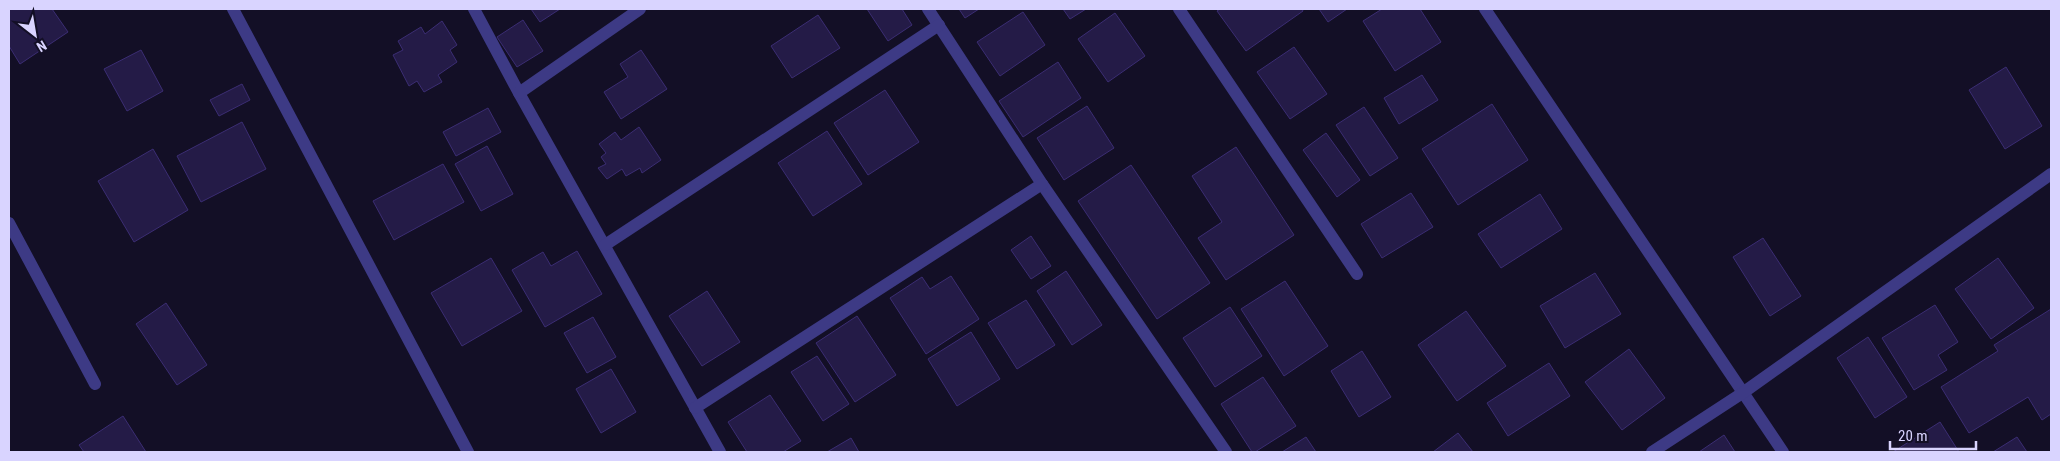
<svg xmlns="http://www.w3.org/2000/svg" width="2060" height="461" font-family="'Roboto Condensed',sans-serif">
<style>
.building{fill:#241b47;stroke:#3b2d73}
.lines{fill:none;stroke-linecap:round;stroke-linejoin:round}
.minor{stroke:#3d3a85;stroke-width:12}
</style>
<rect width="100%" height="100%" fill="#130f26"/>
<!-- building -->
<g class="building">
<polygon points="9,9 52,9 68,32 20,64 9,46"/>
<polygon points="531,9 560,9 540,22"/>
<polygon points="867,9 902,9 912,25 888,41"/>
<polygon points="959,9 979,9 965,18"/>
<polygon points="1063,9 1086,9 1070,19"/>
<polygon points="1220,9 1302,9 1303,11 1246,51 1217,11"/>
<polygon points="1319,9 1347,9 1328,22"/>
<polygon points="1382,9 1420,9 1441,42 1395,71 1363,21"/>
<polygon points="1023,12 1045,45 1000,76 977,42"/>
<polygon points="1115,13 1145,56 1108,82 1078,39"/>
<polygon points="818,15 840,48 792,78 771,46"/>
<polygon points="523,20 543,51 517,67 497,37"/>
<polygon points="442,21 457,45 450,50 457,62 438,75 442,82 424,92 417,81 409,86 393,55 403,50 398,41 421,27 425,34"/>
<polygon points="1294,47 1327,94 1290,119 1257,72"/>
<polygon points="141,50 163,91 127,111 104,69"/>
<polygon points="641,50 667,89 621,119 604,92 628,77 620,64"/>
<polygon points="1058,62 1081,98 1023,137 999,101"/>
<polygon points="2006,67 2042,126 2005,149 1969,90"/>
<polygon points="1422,75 1438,100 1399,124 1384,98"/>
<polygon points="242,84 250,100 219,116 210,100"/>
<polygon points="885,90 919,142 868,175 834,123"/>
<polygon points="1492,104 1528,160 1458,205 1422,149"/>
<polygon points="1087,106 1114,148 1064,180 1037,138"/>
<polygon points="1364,107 1398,158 1370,176 1336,125"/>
<polygon points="488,108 501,132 456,156 443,132"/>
<polygon points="242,122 266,169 201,202 177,156"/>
<polygon points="639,127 661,160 642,173 640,168 626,176 622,169 607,179 598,168 606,164 601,157 606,153 599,144 615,132 621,140"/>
<polygon points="827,131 862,184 813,216 778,163"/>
<polygon points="1326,133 1360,180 1337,197 1303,150"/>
<polygon points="487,146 513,194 481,211 455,164"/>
<polygon points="1236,147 1294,235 1226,280 1198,238 1222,222 1192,176"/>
<polygon points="153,149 188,210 134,242 98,181"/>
<polygon points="443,164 464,202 394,240 373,201"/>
<polygon points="1131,165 1210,283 1157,319 1078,201"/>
<polygon points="1411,193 1433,227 1382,258 1361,224"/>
<polygon points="1540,194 1562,229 1501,268 1478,234"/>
<polygon points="1031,236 1051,266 1031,279 1011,250"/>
<polygon points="1763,238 1801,296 1770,316 1733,257"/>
<polygon points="577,251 602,294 545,327 512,270 543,252 551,266"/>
<polygon points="491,258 522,311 462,346 431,293"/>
<polygon points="1998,258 2034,308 1991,339 1955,289"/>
<polygon points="1066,271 1102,325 1072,345 1037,291"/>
<polygon points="1595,273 1621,314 1565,348 1540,306"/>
<polygon points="951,276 979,319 926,354 890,298 922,277 930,289"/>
<polygon points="1285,281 1328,346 1284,376 1241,309"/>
<polygon points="707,291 740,342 702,366 669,316"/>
<polygon points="1026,300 1055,345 1017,369 988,323"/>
<polygon points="166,303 207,365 177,385 136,324"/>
<polygon points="1935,305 1958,342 1938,355 1947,370 1914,390 1882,338"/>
<polygon points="1230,307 1262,356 1215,387 1183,338"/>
<polygon points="2051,309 2051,414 2042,420 2028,397 1969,433 1941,387 1998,351 1994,345"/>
<polygon points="1466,311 1506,366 1457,401 1418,345"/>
<polygon points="857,316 896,375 855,402 816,343"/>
<polygon points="593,317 616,357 587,373 564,333"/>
<polygon points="971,332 1000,379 957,406 928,359"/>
<polygon points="1868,337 1907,397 1875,418 1837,358"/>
<polygon points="1629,349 1665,398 1622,430 1585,382"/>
<polygon points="1362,351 1391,397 1359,417 1331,371"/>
<polygon points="817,356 849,404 823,421 791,372"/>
<polygon points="1549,363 1570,396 1508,436 1487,403"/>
<polygon points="611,369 636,412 601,433 576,389"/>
<polygon points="1263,377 1296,426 1255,452 1252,452 1221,404"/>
<polygon points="770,395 801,441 783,452 747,452 728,422"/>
<polygon points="123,416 146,452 84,452 79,445"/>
<polygon points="1940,422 1959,452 1893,452"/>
<polygon points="1458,433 1473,452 1433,452"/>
<polygon points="1724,435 1735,452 1699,452"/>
<polygon points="1306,437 1316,452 1282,452"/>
<polygon points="2017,437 2027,452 1993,452"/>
<polygon points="851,438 859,452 827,452"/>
</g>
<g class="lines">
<!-- minor -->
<g class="minor">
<polyline points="233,9 468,452"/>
<polyline points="474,9 519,93 720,452"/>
<polyline points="928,9 1042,184 1226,452"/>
<polyline points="1179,9 1357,274"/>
<polyline points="1485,9 1783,452"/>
<polyline points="519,93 640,9"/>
<polyline points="9,223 95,384"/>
<polyline points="605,245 939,25"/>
<polyline points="695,408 1042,184"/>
<polyline points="1652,452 1744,392 2051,174"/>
</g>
</g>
<!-- border -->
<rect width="2060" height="461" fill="none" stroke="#d9d4ff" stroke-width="20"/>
<!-- north arrow -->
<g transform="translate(35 35) rotate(149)" stroke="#130f26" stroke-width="4" paint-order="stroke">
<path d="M0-4L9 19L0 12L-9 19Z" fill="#d9d4ff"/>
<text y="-8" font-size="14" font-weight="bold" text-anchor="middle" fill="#d9d4ff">N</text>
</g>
<!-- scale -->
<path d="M1890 441v8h86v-8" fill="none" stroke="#d9d4ff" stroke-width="2.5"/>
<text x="1898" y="441" font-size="15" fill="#d9d4ff" stroke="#130f26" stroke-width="4" paint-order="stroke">20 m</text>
</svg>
